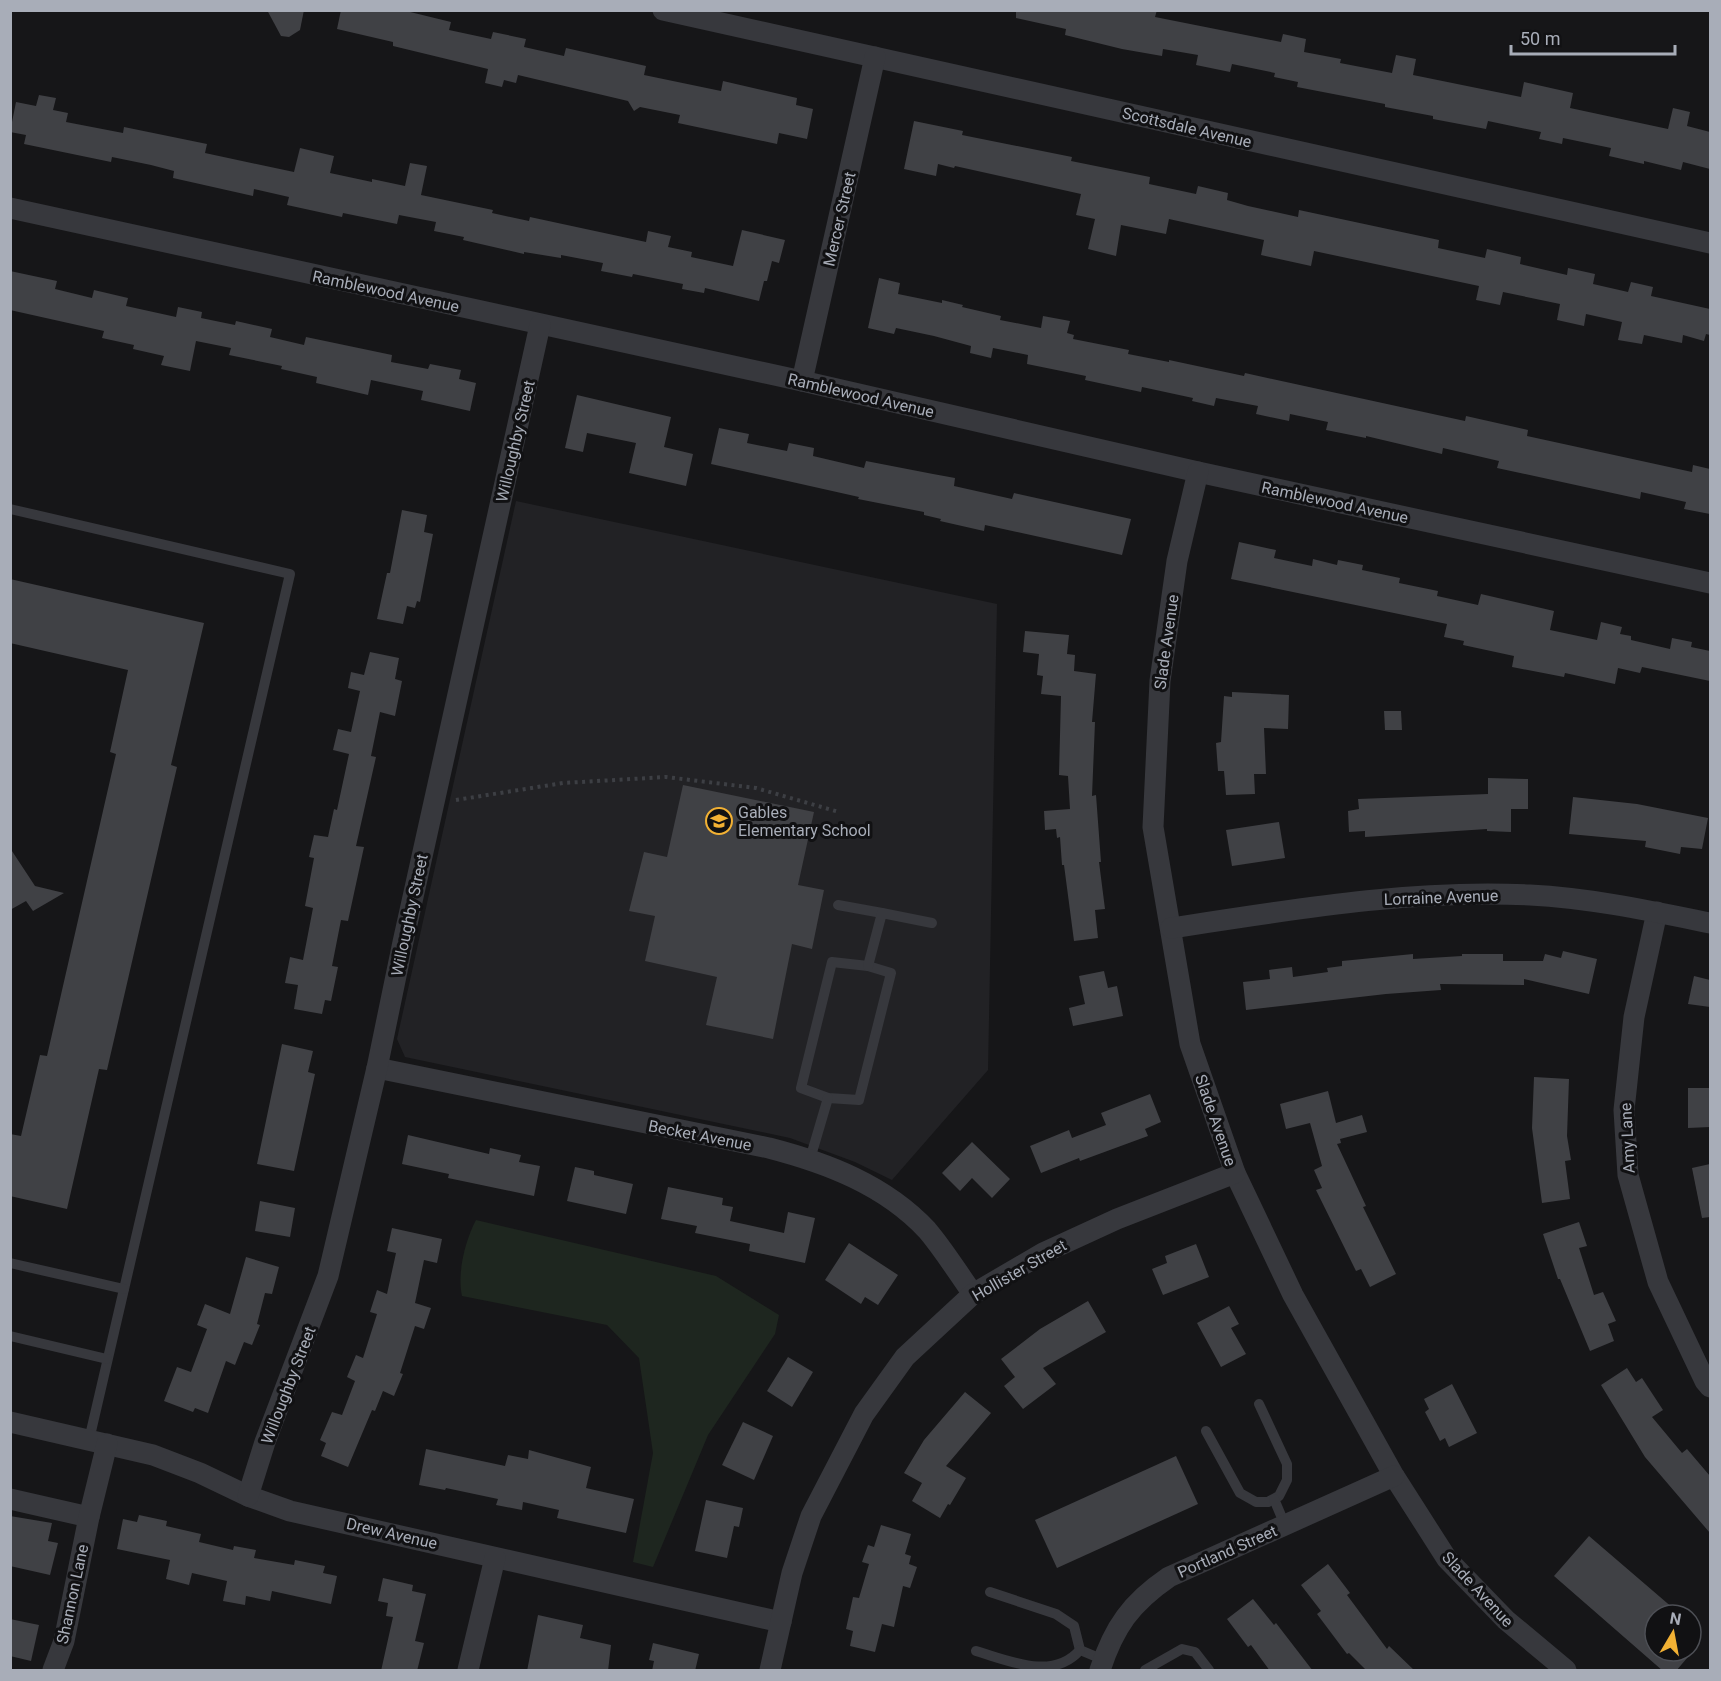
<svg xmlns="http://www.w3.org/2000/svg" width="1721" height="1681" font-family="Roboto,sans-serif">
<style>
.built{fill:#222225}
.green{fill:#1e261f}
.building{fill:#404145}
.lines{fill:none;stroke-linecap:round;stroke-linejoin:round}
.path{stroke:#3d3f44;stroke-width:4;stroke-dasharray:3 4.5;stroke-linecap:butt}
.lane{stroke:#37383d;stroke-width:10}
.street{stroke:#37383d;stroke-width:21}
.labels{text-anchor:middle;stroke-width:6;stroke-linejoin:round;paint-order:stroke}
.street-label{font-size:16px;fill:#a8adb8;stroke:#111113}
.poi-label{font-size:16px;fill:#a8adb8;stroke:#111113;text-anchor:start}
</style>
<rect width="100%" height="100%" fill="#161618"/>
<!-- built -->
<polygon class="built" points="516,501 997,604 988,1070 892,1180 855,1162 790,1138 405,1057 397,1039"/>
<!-- green -->
<path class="green" d="M476 1220 716 1276 779 1315 775 1334 708 1435 653 1567 633 1562 653 1453 639 1358 607 1325 462 1296C457 1273 465 1241 476 1220Z"/>
<!-- building -->
<g class="building">
<polygon points="267,10 304,10 300,30 289,37 281,36"/>
<polygon points="341,10 402,10 451,22 449,30 491,39 493,32 526,39 524,47 564,56 566,48 646,66 644,75 721,91 723,81 797,98 796,105 813,109 807,139 779,133 777,144 678,123 680,115 640,107 634,111 628,101 518,75 516,83 504,80 502,87 485,83 488,69 393,46 393,42 337,29"/>
<polygon points="1016,10 1157,10 1155,17 1281,42 1283,34 1306,39 1304,52 1341,59 1340,63 1392,73 1396,55 1416,59 1413,75 1521,97 1524,82 1573,93 1570,108 1668,129 1673,108 1690,112 1687,126 1710,132 1710,169 1683,162 1681,170 1644,161 1644,164 1609,156 1611,148 1563,138 1562,144 1539,139 1541,132 1488,121 1486,129 1433,119 1433,116 1385,107 1385,104 1297,87 1298,82 1274,77 1275,73 1232,64 1230,72 1196,65 1198,55 1163,49 1162,56 1122,49 1065,35 1066,29 1016,18"/>
<polygon points="39,95 56,98 53,110 68,113 66,122 123,133 124,127 207,144 205,153 294,172 300,148 334,156 330,173 372,182 372,179 405,186 410,163 427,166 421,195 493,210 492,213 529,221 530,217 646,242 648,231 671,236 668,247 692,252 691,257 733,266 742,230 785,240 779,263 772,261 767,281 764,281 759,301 705,288 704,293 682,289 683,284 633,274 632,277 601,271 603,263 561,255 561,258 524,252 524,254 463,240 464,237 434,231 436,222 399,215 397,224 343,213 342,217 287,205 289,197 254,189 253,196 173,178 174,171 151,165 112,157 111,162 24,144 26,135 10,132 16,102 36,106"/>
<polygon points="914,121 963,131 962,135 1072,157 1071,161 1150,177 1149,184 1196,194 1198,186 1228,193 1227,200 1248,206 1298,217 1299,210 1439,240 1438,248 1485,258 1487,249 1521,257 1520,264 1567,275 1568,268 1595,274 1593,284 1628,292 1631,282 1653,287 1651,296 1710,309 1710,335 1706,334 1704,341 1683,335 1682,343 1644,335 1642,344 1618,340 1622,322 1586,314 1584,326 1557,320 1560,304 1503,292 1500,305 1476,300 1479,286 1314,251 1311,266 1261,255 1264,240 1169,219 1166,234 1121,225 1116,256 1088,249 1095,219 1076,215 1081,194 955,166 954,168 938,164 936,176 904,169"/>
<polygon points="10,271 57,281 55,289 92,298 94,290 128,298 126,306 176,317 178,307 202,312 201,318 235,325 236,321 272,329 270,337 304,345 306,337 392,355 391,362 428,369 430,364 461,370 459,379 476,383 470,411 421,400 423,391 371,380 368,395 316,383 317,377 281,369 282,366 229,355 231,348 196,341 190,371 161,365 164,356 133,349 134,345 102,338 104,331 10,310"/>
<polygon points="879,278 900,283 898,294 942,303 942,300 963,305 962,307 1001,316 1000,320 1041,328 1043,316 1070,321 1067,333 1074,335 1073,339 1129,350 1128,354 1169,362 1169,360 1244,376 1245,373 1465,421 1466,416 1528,430 1527,436 1692,472 1693,465 1710,469 1710,514 1684,509 1686,502 1641,492 1640,499 1497,468 1499,461 1443,448 1442,454 1366,436 1366,438 1326,430 1328,422 1290,414 1289,421 1256,414 1258,406 1216,398 1214,406 1192,401 1193,398 1142,387 1141,392 1085,380 1086,376 1027,364 1028,355 993,348 991,358 970,353 971,346 934,336 896,328 894,334 868,328"/>
<polygon points="577,395 671,417 664,447 693,454 686,486 629,473 636,443 587,433 583,452 565,448"/>
<polygon points="719,428 749,434 747,443 787,451 789,443 814,448 813,456 864,468 866,461 933,474 955,478 954,486 1012,499 1014,493 1131,519 1122,555 985,525 984,531 940,521 941,519 924,515 924,512 858,499 859,497 711,464"/>
<polygon points="402,510 427,515 424,532 433,534 420,602 417,601 415,608 407,606 403,624 377,619 387,573 390,573"/>
<polygon points="1239,542 1276,550 1274,558 1312,566 1313,559 1337,565 1338,560 1363,565 1362,570 1400,578 1399,583 1438,591 1437,596 1478,605 1481,594 1554,611 1550,630 1597,640 1601,622 1622,627 1620,634 1631,636 1631,640 1670,649 1672,638 1692,642 1691,647 1710,651 1710,681 1642,667 1640,673 1618,668 1615,684 1565,673 1564,677 1512,667 1514,656 1463,645 1464,641 1444,637 1447,624 1231,579"/>
<polygon points="10,579 204,623 171,765 177,767 107,1070 99,1069 67,1209 10,1196 10,1134 21,1136 40,1055 47,1056 116,754 110,752 128,670 10,643"/>
<polygon points="1025,631 1069,635 1067,654 1075,655 1074,671 1096,674 1092,722 1095,722 1092,796 1096,795 1101,862 1099,862 1105,909 1095,910 1098,938 1074,941 1064,865 1062,865 1060,837 1057,838 1056,829 1045,830 1044,811 1070,809 1068,776 1059,775 1061,696 1041,694 1043,676 1037,675 1039,654 1023,652"/>
<polygon points="370,652 399,658 395,679 402,681 395,716 380,712 371,756 376,757 356,846 364,847 348,921 341,920 332,966 338,967 331,1001 325,1000 322,1014 294,1009 298,985 285,983 290,957 303,960 313,908 305,906 314,858 309,857 314,835 328,837 334,809 337,810 349,754 333,750 338,729 351,732 360,691 348,688 351,672 364,675"/>
<polygon points="1232,692 1289,695 1288,729 1264,728 1266,774 1254,774 1255,794 1226,795 1224,771 1218,771 1216,743 1221,742 1224,696 1232,697"/>
<polygon points="1384,711 1401,711 1402,730 1385,730"/>
<polygon points="1488,778 1528,779 1528,809 1511,809 1511,832 1487,831 1487,829 1365,837 1365,831 1349,832 1348,811 1359,809 1358,799 1488,794"/>
<polygon points="683,785 814,812 798,885 824,890 812,949 792,944 773,1039 706,1025 717,977 645,961 655,916 629,911 644,852 667,857"/>
<polygon points="1573,797 1637,804 1708,818 1702,849 1681,847 1680,854 1645,847 1646,841 1569,834"/>
<polygon points="1279,822 1285,858 1232,866 1226,830"/>
<polygon points="10,848 35,886 64,893 33,911 26,901 10,910"/>
<polygon points="1563,951 1597,959 1589,994 1524,979 1524,985 1440,984 1441,990 1386,994 1246,1010 1243,982 1270,979 1269,970 1292,967 1293,977 1328,972 1327,968 1342,966 1342,961 1413,954 1413,959 1462,956 1462,954 1503,954 1503,961 1543,961 1545,954 1561,958"/>
<polygon points="1104,971 1108,988 1117,986 1123,1016 1073,1026 1069,1008 1085,1004 1079,976"/>
<polygon points="1694,976 1710,980 1710,1007 1688,1004"/>
<polygon points="282,1044 313,1051 308,1072 315,1074 294,1171 257,1164"/>
<polygon points="1534,1077 1569,1079 1567,1136 1571,1160 1565,1161 1570,1199 1542,1203 1532,1128"/>
<polygon points="1688,1088 1710,1088 1710,1127 1688,1128"/>
<polygon points="1328,1091 1336,1123 1362,1115 1367,1132 1340,1139 1341,1143 1337,1144 1366,1206 1363,1207 1396,1274 1370,1287 1361,1269 1356,1271 1316,1190 1322,1188 1314,1170 1322,1166 1310,1123 1286,1129 1280,1104"/>
<polygon points="1150,1094 1161,1122 1145,1129 1148,1136 1080,1161 1079,1158 1041,1173 1030,1146 1069,1130 1072,1138 1106,1125 1101,1113"/>
<polygon points="408,1135 489,1154 490,1148 521,1155 519,1162 540,1166 534,1196 448,1178 449,1174 402,1164"/>
<polygon points="972,1142 1010,1179 992,1198 972,1178 960,1191 942,1173"/>
<polygon points="1710,1164 1710,1217 1702,1218 1692,1168"/>
<polygon points="575,1167 594,1171 594,1175 633,1184 626,1214 567,1201"/>
<polygon points="668,1187 723,1198 722,1205 733,1207 730,1221 784,1233 788,1212 815,1218 805,1263 749,1251 750,1244 695,1233 697,1226 661,1219"/>
<polygon points="260,1201 295,1208 290,1237 255,1231"/>
<polygon points="1579,1222 1587,1246 1579,1248 1594,1295 1603,1292 1616,1321 1608,1324 1614,1341 1590,1351 1560,1279 1558,1279 1543,1234"/>
<polygon points="392,1228 442,1239 437,1263 424,1260 415,1303 431,1308 424,1329 415,1326 400,1373 403,1374 394,1396 383,1391 375,1411 372,1410 348,1467 321,1456 326,1443 320,1440 332,1412 342,1415 355,1381 347,1377 356,1355 363,1358 377,1314 370,1312 377,1290 387,1294 396,1253 387,1251"/>
<polygon points="849,1243 898,1275 878,1305 865,1297 861,1304 825,1280"/>
<polygon points="1196,1244 1209,1277 1163,1295 1152,1269 1167,1263 1165,1256"/>
<polygon points="246,1257 279,1267 272,1294 265,1293 257,1324 260,1325 252,1345 244,1342 235,1365 226,1361 208,1413 195,1408 193,1412 164,1401 177,1367 191,1372 207,1329 197,1325 205,1304 230,1314"/>
<polygon points="1088,1301 1106,1332 1043,1368 1056,1384 1023,1409 1004,1386 1015,1377 1001,1359 1040,1329"/>
<polygon points="1229,1306 1239,1324 1231,1328 1246,1354 1221,1367 1197,1323"/>
<polygon points="788,1357 813,1372 792,1407 767,1391"/>
<polygon points="1627,1368 1636,1382 1642,1378 1663,1410 1652,1417 1682,1453 1687,1449 1710,1476 1710,1533 1645,1457 1601,1385"/>
<polygon points="1452,1384 1477,1433 1449,1447 1445,1438 1440,1441 1425,1412 1429,1409 1424,1399"/>
<polygon points="965,1392 991,1413 946,1466 966,1478 950,1505 948,1504 940,1518 912,1501 922,1483 904,1473 924,1440"/>
<polygon points="743,1422 773,1436 754,1480 722,1465"/>
<polygon points="426,1449 505,1466 508,1455 528,1459 529,1450 591,1467 586,1488 634,1499 626,1533 557,1518 559,1510 523,1502 522,1510 496,1505 498,1499 446,1488 445,1490 419,1485"/>
<polygon points="1176,1456 1198,1504 1057,1568 1035,1520"/>
<polygon points="706,1500 743,1508 739,1527 734,1526 727,1558 695,1551"/>
<polygon points="139,1515 167,1521 166,1526 201,1534 199,1542 233,1550 234,1546 256,1550 254,1558 294,1565 295,1560 325,1566 323,1573 337,1576 331,1604 272,1591 270,1601 246,1596 245,1605 223,1601 227,1581 192,1573 189,1585 166,1579 170,1560 117,1549 123,1519 137,1522"/>
<polygon points="10,1516 52,1523 48,1541 58,1543 50,1575 10,1566"/>
<polygon points="881,1525 911,1534 905,1554 911,1556 909,1564 917,1567 910,1588 903,1586 894,1627 882,1624 875,1652 850,1646 853,1631 846,1629 853,1597 859,1598 869,1564 862,1562 868,1545 874,1547"/>
<polygon points="1589,1536 1681,1615 1655,1615 1655,1651 1693,1651 1676,1671 1663,1671 1554,1576"/>
<polygon points="1328,1564 1350,1593 1347,1595 1387,1649 1389,1646 1415,1671 1367,1671 1349,1653 1347,1654 1317,1614 1321,1611 1301,1585"/>
<polygon points="383,1578 413,1585 412,1591 426,1594 415,1641 424,1643 417,1671 381,1671 393,1617 386,1616 388,1603 378,1601"/>
<polygon points="1253,1599 1274,1625 1276,1623 1313,1671 1270,1671 1251,1645 1248,1647 1227,1619"/>
<polygon points="538,1615 583,1625 580,1638 611,1645 608,1671 527,1671"/>
<polygon points="10,1619 39,1625 31,1661 10,1656"/>
<polygon points="653,1643 699,1654 695,1671 652,1671 654,1661 649,1660"/>
</g>
<g class="lines">
<!-- path -->
<polyline class="path" points="456,800 563,783 666,777 756,788 839,812"/>
<!-- lane -->
<g class="lane">
<polyline points="10,509 290,574 89,1440"/>
<polyline points="838,905 882,913"/>
<polygon points="832,962 868,966 891,973 859,1100 828,1098 801,1088"/>
<polyline points="868,966 882,913 932,923"/>
<polyline points="810,1159 828,1098"/>
<polyline points="10,1263 124,1289"/>
<polyline points="10,1336 107,1359"/>
<polyline points="1206,1431 1240,1493 1256,1502 1268,1502 1279,1496 1287,1480 1287,1464 1259,1404"/>
<polyline points="1274,1499 1285,1525"/>
<polyline points="990,1592 1056,1614 1074,1626 1080,1650 1104,1660"/>
<path d="M976 1651C1010 1661 1053 1681 1080 1650"/>
<polyline points="1145,1670 1182,1649 1195,1652 1209,1670"/>
</g>
<!-- street -->
<g class="street">
<polyline points="663,10 1710,243"/>
<polyline points="10,208 802,381 1198,472 1710,583"/>
<polyline points="802,381 875,57"/>
<polyline points="1198,472 1177,561 1160,681 1153,827 1190,1044 1235,1173 1293,1295 1394,1476 1447,1559 1506,1620 1566,1670"/>
<polyline points="1657,912 1634,1017 1624,1110 1628,1175 1658,1282 1705,1381 1710,1387"/>
<path d="M1171 928C1290 910 1409 889 1530 895 1590 898 1651 911 1710 923"/>
<path d="M377 1068 769 1148C827 1163 885 1185 927 1230 944 1250 958 1273 973 1294"/>
<polyline points="10,1422 153,1455 200,1473 248,1496 290,1511 781,1622"/>
<polyline points="248,1496 265,1442 328,1276 377,1068 403,942 540,325"/>
<polyline points="10,1499 89,1517"/>
<polyline points="53,1670 64,1641 89,1517 107,1444"/>
<polyline points="468,1670 495,1558"/>
<polyline points="770,1670 792,1573 811,1516 864,1414 905,1357 973,1294 1043,1253 1117,1219 1235,1173"/>
<path d="M1100 1670C1114 1627 1131 1603 1169 1577L1394 1476"/>
</g>
</g>
<!-- icons -->
<defs>
<symbol id="school-ring" viewBox="-11 -11 22 22"><circle r="9.5" fill="#111113" stroke="#f2b134" stroke-width="1.5"/><path d="M0-5L7-2L0 1L-7-2ZM-4 1L0 2.5L4 1V4Q0 6-4 4Z" fill="#f2b134"/></symbol>
</defs>
<g fill-rule="evenodd">
<use href="#school-ring" x="704" y="806" width="30" height="30"/>
</g>
<g class="labels">
<!-- street labels -->
<g class="street-label">
<text transform="translate(1187 127) rotate(13)" y="6">Scottsdale Avenue</text>
<text transform="translate(839 219) rotate(-77)" y="6">Mercer Street</text>
<text transform="translate(386 291) rotate(12)" y="6">Ramblewood Avenue</text>
<text transform="translate(861 395) rotate(13)" y="6">Ramblewood Avenue</text>
<text transform="translate(515 441) rotate(-77)" y="6">Willoughby Street</text>
<text transform="translate(1335 502) rotate(12)" y="6">Ramblewood Avenue</text>
<text transform="translate(1166 642) rotate(-82)" y="6">Slade Avenue</text>
<text transform="translate(1441 897) rotate(-2)" y="6">Lorraine Avenue</text>
<text transform="translate(409 915) rotate(-78)" y="6">Willoughby Street</text>
<text transform="translate(1216 1120) rotate(71)" y="6">Slade Avenue</text>
<text transform="translate(700 1135) rotate(11)" y="6">Becket Avenue</text>
<text transform="translate(1627 1138) rotate(-93)" y="6">Amy Lane</text>
<text transform="translate(1019 1270) rotate(-30)" y="6">Hollister Street</text>
<text transform="translate(288 1385) rotate(-69)" y="6">Willoughby Street</text>
<text transform="translate(392 1533) rotate(13)" y="6">Drew Avenue</text>
<text transform="translate(1227 1551) rotate(-24)" y="6">Portland Street</text>
<text transform="translate(1478 1589) rotate(47)" y="6">Slade Avenue</text>
<text transform="translate(72 1594) rotate(-78)" y="6">Shannon Lane</text>
</g>
<!-- poi labels -->
<g class="poi-label">
<text x="738" y="818">Gables<tspan x="738" dy="18">Elementary School</tspan></text>
</g>
</g>
<!-- border -->
<rect width="1721" height="1681" fill="none" stroke="#a8adb8" stroke-width="24"/>
<!-- north arrow -->
<g transform="translate(1673 1633) rotate(10)"><circle r="28" fill="#111113" stroke="#4d4f55" stroke-width="1.5"/>
<path d="M0-4.5L10 22L0 15L-10 22Z" fill="#f2b134"/>
<text y="-9" font-size="16" font-weight="bold" text-anchor="middle" fill="#a8adb8">N</text>
</g>
<!-- scale -->
<path d="M1511 45v9h164v-9" fill="none" stroke="#a8adb8" stroke-width="3"/>
<text x="1520" y="45" font-size="18" fill="#a8adb8" stroke="#111113" stroke-width="4.5" paint-order="stroke">50 m</text>
</svg>
